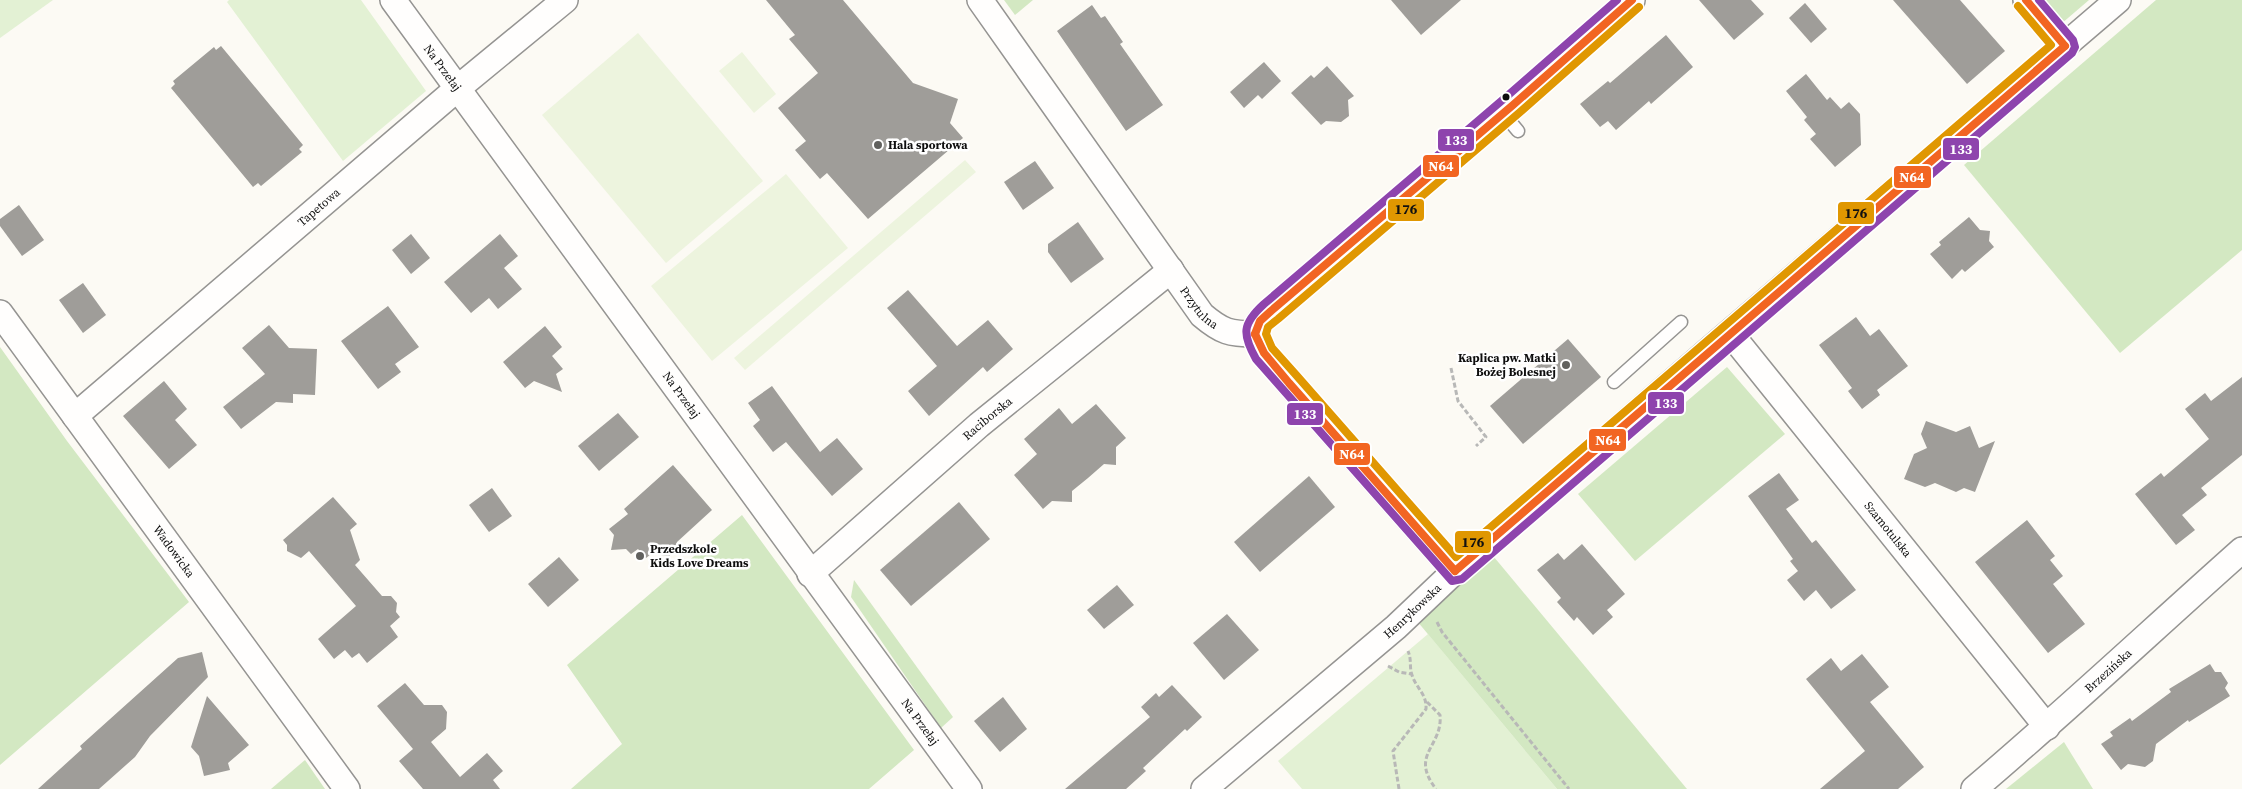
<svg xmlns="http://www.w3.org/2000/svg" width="2242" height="789" font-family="'Source Serif 4',serif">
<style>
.green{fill:#e3f1d4}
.forest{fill:#d3e8c2}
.pitch{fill:#edf4de}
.building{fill:#9f9d99}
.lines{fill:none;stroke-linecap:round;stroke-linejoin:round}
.service-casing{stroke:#959492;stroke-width:15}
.minor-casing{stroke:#959492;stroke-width:28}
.path{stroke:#b8b8b7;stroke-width:3;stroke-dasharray:5 2.5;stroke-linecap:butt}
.service{stroke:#fffefd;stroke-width:12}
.minor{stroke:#fffefd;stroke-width:25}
.bus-1-casing{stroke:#fff;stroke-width:11}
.bus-2-casing{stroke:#fff;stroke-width:11}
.bus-3-casing{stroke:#fff;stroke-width:11}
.bus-1{stroke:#f26522;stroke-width:8}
.bus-2{stroke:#8e44ad;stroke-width:8}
.bus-3{stroke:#e09701;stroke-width:8}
.bus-dot{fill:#0e0e0e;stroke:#fff;stroke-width:2}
.poi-dot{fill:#61615e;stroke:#fff;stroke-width:2}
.labels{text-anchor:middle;stroke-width:5;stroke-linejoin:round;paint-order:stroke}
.street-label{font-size:12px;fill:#0e0e0e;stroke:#fff}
.poi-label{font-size:12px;font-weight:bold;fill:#0e0e0e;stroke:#fff;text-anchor:start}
.line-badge{stroke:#fff;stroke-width:2}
.badge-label{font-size:14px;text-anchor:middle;font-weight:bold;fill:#fff}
.pale-badge-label{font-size:14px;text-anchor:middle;font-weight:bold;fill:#111}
</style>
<rect width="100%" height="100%" fill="#fcfaf4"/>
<!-- green -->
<g class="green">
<polygon points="0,0 53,0 0,38"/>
<polygon points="229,0 361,0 426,91 343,161 227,2"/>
<polygon points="1428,634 1557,789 1302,789 1278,761"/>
</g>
<!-- forest -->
<g class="forest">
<polygon points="1004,0 1033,0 1015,15"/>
<polygon points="2041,0 2089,0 2061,24"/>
<polygon points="2156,0 2242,0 2242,250 2120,353 1964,165"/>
<polygon points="0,347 67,441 189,602 0,765"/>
<polygon points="1727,367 1785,434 1635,561 1578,494"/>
<polygon points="742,515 914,750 869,789 571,789 622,744 567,665"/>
<polygon points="1493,556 1499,563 1687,789 1557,789 1417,621"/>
<polygon points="854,580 953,717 941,728 851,597"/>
<polygon points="2064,742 2093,789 2006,789"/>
<polygon points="305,760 325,789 271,789"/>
</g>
<!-- pitch -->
<g class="pitch">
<polygon points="638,33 763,181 666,263 542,115"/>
<polygon points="742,52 776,94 754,113 719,71"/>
<polygon points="965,160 976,172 745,370 734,358"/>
<polygon points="786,174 848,248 712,361 651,286"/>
</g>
<!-- building -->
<g class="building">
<polygon points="766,0 843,0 913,83 958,99 950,123 963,138 868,219 827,173 820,179 795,150 806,141 778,108 818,73 789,39 795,35"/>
<polygon points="1391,0 1461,0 1421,35"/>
<polygon points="1699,0 1751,0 1764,14 1734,40"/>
<polygon points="1893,0 1960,0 2005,51 1967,84"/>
<polygon points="1805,3 1827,29 1811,43 1789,18"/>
<polygon points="1092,5 1101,18 1105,16 1123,42 1120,44 1163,105 1126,131 1057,31"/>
<polygon points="1666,35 1693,67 1651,104 1649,101 1616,130 1608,121 1600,127 1580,104 1608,81 1610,83"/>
<polygon points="221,46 303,145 299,149 302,152 261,186 258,183 253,187 171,88 175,84 173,81 214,47 216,50"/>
<polygon points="1264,62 1281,81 1262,99 1258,95 1244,108 1230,92"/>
<polygon points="1327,66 1354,96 1348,100 1349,116 1341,122 1326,121 1321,125 1291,93 1311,75 1314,78"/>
<polygon points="1806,74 1827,100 1830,97 1841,109 1849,102 1860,114 1861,145 1835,167 1810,139 1816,134 1804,120 1807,117 1786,91"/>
<polygon points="1035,161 1054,188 1023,210 1004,182"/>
<polygon points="19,205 44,240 22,256 0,226 0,219"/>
<polygon points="1969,217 1980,230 1990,231 1989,241 1994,247 1965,272 1962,269 1952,279 1930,254 1941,245 1939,242"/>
<polygon points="1078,222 1104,259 1071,283 1048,252 1048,244"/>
<polygon points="411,234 430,258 411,274 392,250"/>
<polygon points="500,234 518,256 504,268 522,289 498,309 489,298 471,313 444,282"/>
<polygon points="83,283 106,315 83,333 59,300"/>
<polygon points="908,290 957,346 988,320 1013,349 987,372 983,367 929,416 908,391 937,366 887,308"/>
<polygon points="388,306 419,347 395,364 401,372 378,389 341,341"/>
<polygon points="1856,317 1870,336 1879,329 1908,366 1877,390 1880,395 1862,409 1848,391 1852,388 1819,345"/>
<polygon points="269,325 289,348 317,349 315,395 293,394 293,403 276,402 241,429 223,407 265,374 242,348"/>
<polygon points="545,326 562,347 552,356 563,369 556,374 562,392 534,381 525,388 503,362"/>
<polygon points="1568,339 1601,377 1523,444 1490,406"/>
<polygon points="2242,377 2242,455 2201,488 2207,495 2182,515 2195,530 2176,545 2135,494 2161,473 2164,477 2209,439 2185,409 2205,393 2211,401"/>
<polygon points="164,381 187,409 175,420 197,445 169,469 123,416"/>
<polygon points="772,386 820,452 837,438 863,469 832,496 786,442 773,452 753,426 760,420 748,403"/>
<polygon points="1096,404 1126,438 1116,447 1116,465 1104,464 1088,478 1072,491 1072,502 1052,501 1043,509 1014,475 1037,454 1024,439 1059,408 1072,424"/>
<polygon points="618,413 639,437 599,471 578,446"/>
<polygon points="1926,421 1956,432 1970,426 1979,448 1995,441 1975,492 1964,488 1956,492 1935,483 1925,487 1904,479 1914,454 1927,448 1921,434"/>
<polygon points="673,465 712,510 677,542 676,550 669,556 651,554 646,558 638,549 631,554 626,549 611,550 614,535 609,529 628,514 624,509"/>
<polygon points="1779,473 1799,500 1786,509 1812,543 1816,540 1856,590 1831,609 1816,590 1804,601 1787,580 1798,571 1790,561 1793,559 1748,496"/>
<polygon points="1309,476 1335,507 1260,572 1234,542"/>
<polygon points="492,488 512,516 489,532 469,505"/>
<polygon points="333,497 357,524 350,530 360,560 355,565 382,596 391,596 397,603 396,612 400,617 390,626 398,637 367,663 359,653 352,658 345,650 334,659 318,639 356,606 309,551 301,558 287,551 287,545 283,540"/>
<polygon points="959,502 990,539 911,606 880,570"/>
<polygon points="2027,520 2055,556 2050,560 2063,576 2053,584 2085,624 2048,653 1975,562"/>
<polygon points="1582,544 1625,594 1607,610 1613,617 1593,635 1577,617 1574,621 1557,602 1561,598 1537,570 1558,553 1564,560"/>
<polygon points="559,557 579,580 548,607 528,584"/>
<polygon points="1117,585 1134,605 1104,629 1087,610"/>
<polygon points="1227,614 1259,650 1224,680 1193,643"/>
<polygon points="202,652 208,677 150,736 135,757 99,789 38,789 82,749 80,746 178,658"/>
<polygon points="1862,654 1889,687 1870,702 1924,767 1898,789 1820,789 1865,751 1806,679 1831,658 1841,671"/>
<polygon points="2210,664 2215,672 2221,672 2228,683 2225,688 2230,696 2189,722 2188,720 2156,744 2153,761 2145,767 2128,764 2121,770 2101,744 2113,736 2110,732 2130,718 2132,721 2171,692 2169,689"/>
<polygon points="405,683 424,705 442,705 447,712 446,729 431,742 460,777 487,753 503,771 493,780 500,789 423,789 399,761 413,749 377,706"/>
<polygon points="1172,685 1202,717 1187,731 1185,729 1143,768 1146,771 1126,789 1065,789 1150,717 1141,707 1156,693 1159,697"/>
<polygon points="207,696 249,745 228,763 230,770 204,776 199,756 191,747"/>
<polygon points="1003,697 1027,729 1000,752 974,721"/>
</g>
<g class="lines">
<defs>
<g id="service">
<polyline points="1503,113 1518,131"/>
<polyline points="1614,382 1681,322"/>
</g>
<g id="minor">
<path id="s1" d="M393 0 969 789"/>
<path id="s2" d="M980 0 1202 315C1222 332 1230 334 1255 334"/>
<polyline points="2026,0 2065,46"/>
<path id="s3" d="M0 313 347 789"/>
<path id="s4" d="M1730 333 2047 727"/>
<polyline points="1255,334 1260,321 1271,311 1513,105 1632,0"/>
<polyline points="1255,334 1264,353 1289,383 1455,571"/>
<path id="s5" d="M75 416 458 88 565 0"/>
<path id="s6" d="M810 574 979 425 1171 270"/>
<path id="s7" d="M1204 789 1396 627 1455 571 1707 352 2118 0"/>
<path id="s8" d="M1974 789C2065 712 2152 630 2242 550"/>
</g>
</defs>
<!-- service casing -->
<use href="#service" class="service-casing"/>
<!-- minor casing -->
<use href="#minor" class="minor-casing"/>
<!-- path -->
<g class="path">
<polyline points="1451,368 1458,401 1486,437 1476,446"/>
<polyline points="1437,622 1442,632 1569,789"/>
<polyline points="1388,666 1399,672 1411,674"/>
<path d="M1427 702 1440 715C1443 747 1409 754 1436 789"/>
<path d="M1399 789 1393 751 1426 709C1427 694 1416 688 1412 675 1409 667 1412 660 1408 651"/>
</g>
<!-- service -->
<use href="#service" class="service"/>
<!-- minor -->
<use href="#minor" class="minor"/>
<defs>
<g id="bus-1">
<polyline points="2026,0 2065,46"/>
<polyline points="1255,334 1260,321 1271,311 1513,105 1632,0"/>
<polyline points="1255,334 1264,353 1289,383 1455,571"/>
<polyline points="1455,571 2065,46"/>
</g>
<path id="bus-2" d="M1617 0 1506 97 1264 304C1242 324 1242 334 1256 359L1452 581 1462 579 2072 53 2075 47 2073 40 2039 0"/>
<polyline id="bus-3" points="1639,7 1519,113 1278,319 1268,327 1266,334 1272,348 1297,376 1456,557 2051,45 2018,6"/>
</defs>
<!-- bus-1 casing -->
<use href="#bus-1" class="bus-1-casing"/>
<!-- bus-2 casing -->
<use href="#bus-2" class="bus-2-casing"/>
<!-- bus-3 casing -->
<use href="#bus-3" class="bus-3-casing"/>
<!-- bus-1 -->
<use href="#bus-1" class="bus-1"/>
<!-- bus-2 -->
<use href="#bus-2" class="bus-2"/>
<!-- bus-3 -->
<use href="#bus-3" class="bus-3"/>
</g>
<!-- markers -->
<circle class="bus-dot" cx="1506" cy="97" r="4.5"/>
<g class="poi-dot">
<circle cx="878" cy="145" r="5"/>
<circle cx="1566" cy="365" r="5"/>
<circle cx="640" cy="556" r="5"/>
</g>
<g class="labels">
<!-- street labels -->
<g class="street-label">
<text dy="4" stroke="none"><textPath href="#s1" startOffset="84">Na Przełaj</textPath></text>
<text dy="4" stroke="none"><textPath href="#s5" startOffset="321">Tapetowa</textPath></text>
<text dy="4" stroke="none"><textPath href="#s2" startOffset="378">Przytulna</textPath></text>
<text dy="4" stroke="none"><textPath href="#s1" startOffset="489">Na Przełaj</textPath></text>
<text dy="4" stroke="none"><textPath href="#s6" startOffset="236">Raciborska</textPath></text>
<text dy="4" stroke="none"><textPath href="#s4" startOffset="252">Szamotulska</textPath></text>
<text dy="4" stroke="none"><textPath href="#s3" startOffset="295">Wadowicka</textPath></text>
<text dy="4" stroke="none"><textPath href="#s7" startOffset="274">Henrykowska</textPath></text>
<text dy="4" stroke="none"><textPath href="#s8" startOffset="179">Brzezińska</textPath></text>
<text dy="4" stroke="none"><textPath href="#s1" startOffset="894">Na Przełaj</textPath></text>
</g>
<!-- poi labels -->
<g class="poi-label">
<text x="888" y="149">Hala sportowa</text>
<text x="1556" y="362" text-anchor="end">Kaplica pw. Matki<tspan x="1556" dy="14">Bożej Bolesnej</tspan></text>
<text x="650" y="553">Przedszkole<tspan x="650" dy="14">Kids Love Dreams</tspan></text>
</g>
</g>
<g class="line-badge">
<rect x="1437" y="128" width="38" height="24" rx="5" fill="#8e44ad"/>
<rect x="1942" y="137" width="38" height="24" rx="5" fill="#8e44ad"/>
<rect x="1422" y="154" width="38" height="24" rx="5" fill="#f26522"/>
<rect x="1893" y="165" width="39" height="24" rx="5" fill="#f26522"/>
<rect x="1387" y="198" width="38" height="24" rx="5" fill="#e09701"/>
<rect x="1837" y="201" width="38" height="24" rx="5" fill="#e09701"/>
<rect x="1647" y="391" width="38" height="24" rx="5" fill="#8e44ad"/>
<rect x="1286" y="402" width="38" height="24" rx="5" fill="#8e44ad"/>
<rect x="1588" y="428" width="39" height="24" rx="5" fill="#f26522"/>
<rect x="1333" y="442" width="38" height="24" rx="5" fill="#f26522"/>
<rect x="1454" y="530" width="38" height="24" rx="5" fill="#e09701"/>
</g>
<g class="badge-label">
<text x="1456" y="145">133</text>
<text x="1961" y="154">133</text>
<text x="1441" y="171">N64</text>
<text x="1912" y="182">N64</text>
<text x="1666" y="408">133</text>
<text x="1305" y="419">133</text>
<text x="1608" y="445">N64</text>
<text x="1352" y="459">N64</text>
</g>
<g class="pale-badge-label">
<text x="1406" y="214">176</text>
<text x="1856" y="218">176</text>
<text x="1473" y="547">176</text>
</g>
</svg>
